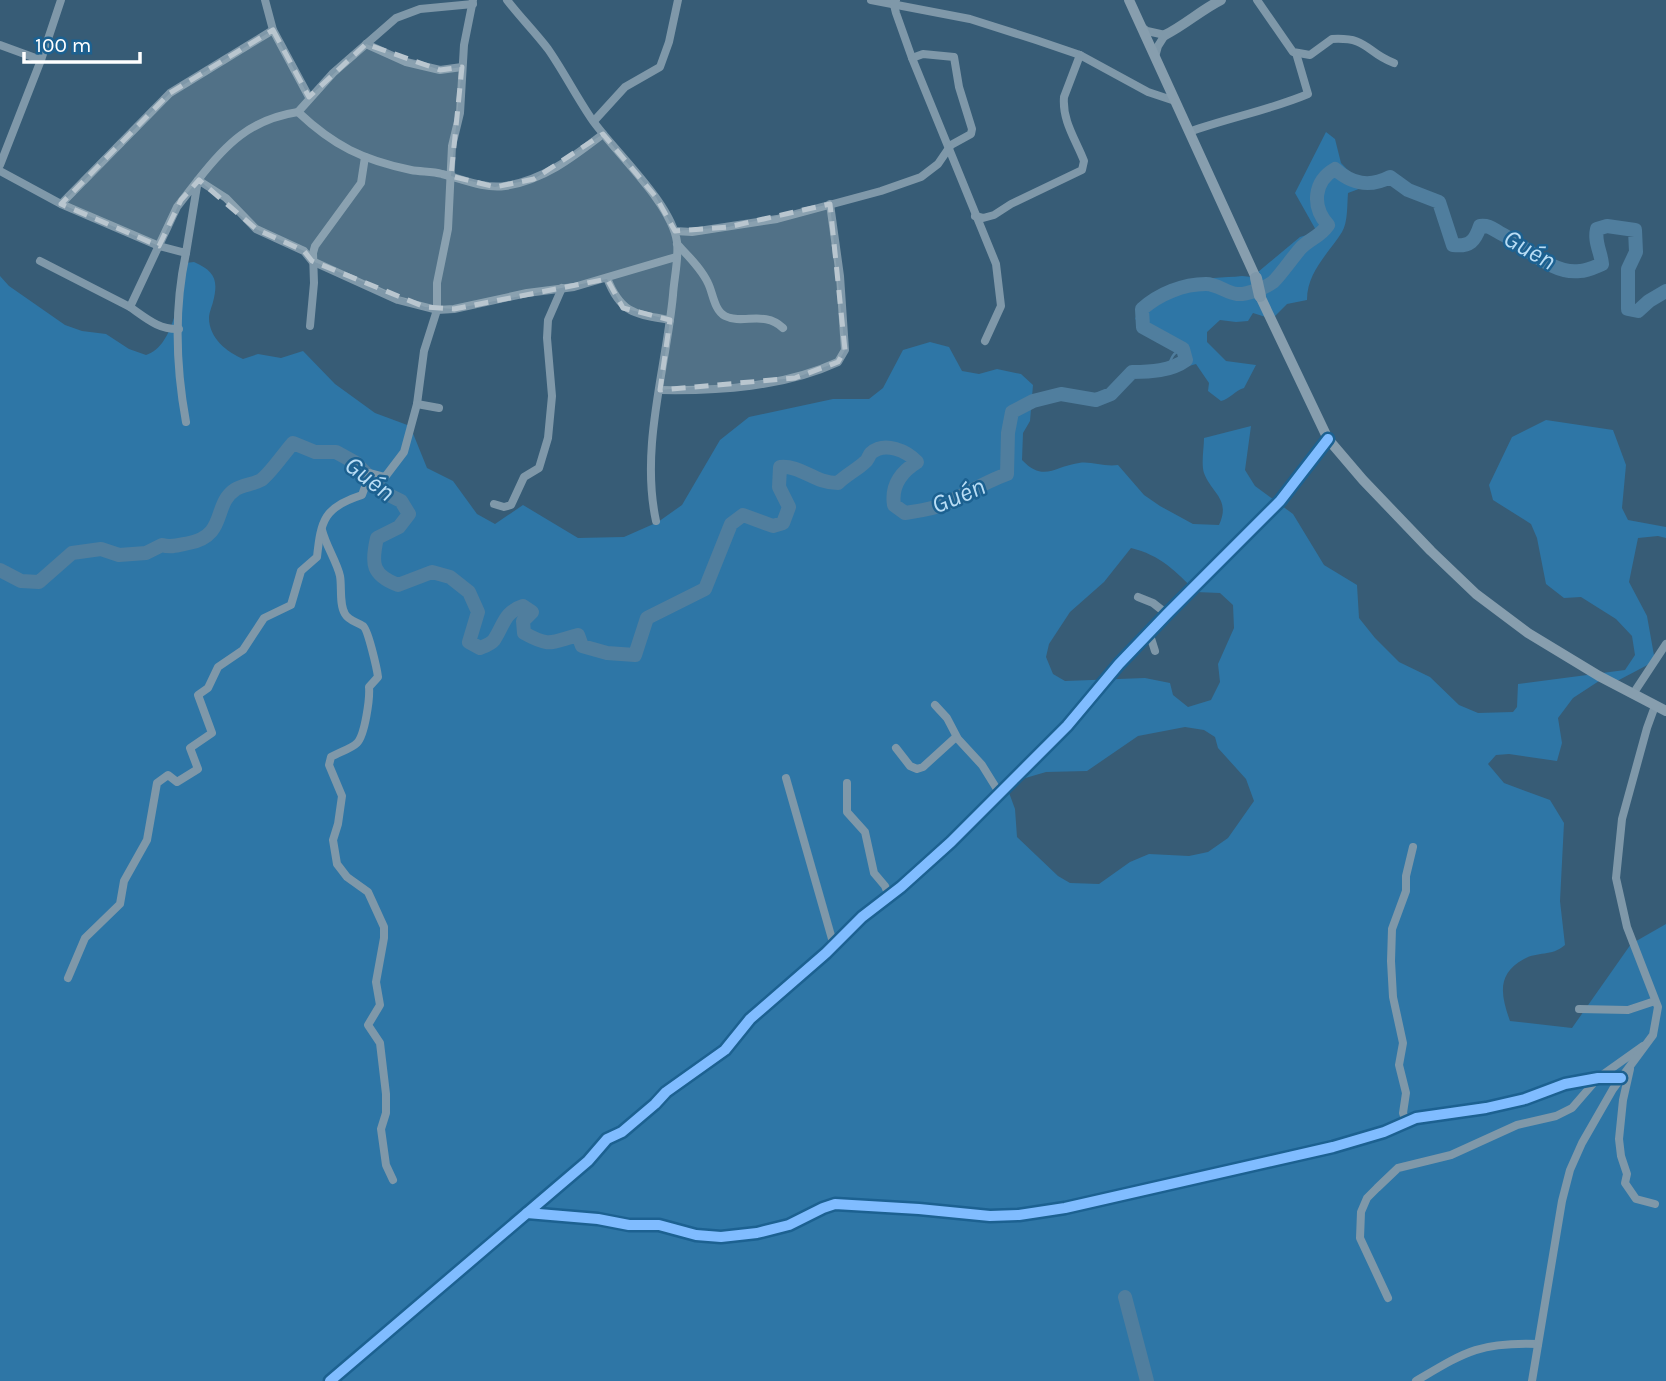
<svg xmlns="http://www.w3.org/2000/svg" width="1666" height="1381" font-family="Karla,sans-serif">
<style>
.green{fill:#2e76a6;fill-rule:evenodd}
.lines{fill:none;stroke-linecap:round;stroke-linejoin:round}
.stream{stroke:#507e9e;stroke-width:2.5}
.river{stroke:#507e9e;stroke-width:14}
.minor{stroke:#7f98a9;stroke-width:8}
.tertiary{stroke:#7f98a9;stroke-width:10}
.secondary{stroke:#879eae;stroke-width:10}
.primary{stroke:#7e97a9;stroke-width:12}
.cycleway-casing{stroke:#1c6191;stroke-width:15}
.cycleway{stroke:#80bcff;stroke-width:10}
.marked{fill:#b9c6cf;fill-opacity:0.2;stroke:#b9c6cf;stroke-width:5;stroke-dasharray:14 9;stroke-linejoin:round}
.labels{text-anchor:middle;stroke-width:5;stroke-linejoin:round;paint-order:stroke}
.water-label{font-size:26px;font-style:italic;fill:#b9ddf5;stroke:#1c6191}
</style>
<rect width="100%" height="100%" fill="#375c76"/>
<!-- green -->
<g class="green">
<path d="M1326 132 1335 139 1341 163 1364 187 1348 193C1347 205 1348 222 1342 232 1328 254 1307 272 1307 300L1287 304 1272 319 1253 313 1248 321 1236 322 1220 320 1207 332V342L1226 361 1256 365 1244 388C1234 391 1230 399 1221 401L1208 391 1209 383 1196 364 1189 366 1174 350 1140 329 1135 318C1152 308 1166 288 1185 282 1203 277 1224 278 1242 276L1252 277 1300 237 1317 232 1295 193Z"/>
<path d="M194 262C214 271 219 279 213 302 212 306 209 313 209 318 209 338 227 352 243 359L258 354 281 358 303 351 335 384 375 413 410 426 427 468 453 481 477 514 495 524 523 505 578 538 624 537 658 522 682 505 720 440 749 417 833 399H869L883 388 903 350 930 342 949 347 962 371 979 374 997 369 1021 374 1033 385 1030 421 1023 433 1022 460C1044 483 1055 466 1079 463 1091 461 1104 467 1118 465L1144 495 1160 506 1193 524 1219 525C1231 499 1212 494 1204 473 1201 464 1204 448 1204 438L1251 426 1245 470 1255 486 1293 514 1324 565 1357 585 1359 618 1375 638 1399 662 1430 677 1459 705 1478 713 1513 712 1517 707 1518 684 1625 670 1635 655 1632 636 1616 619 1581 597 1564 598 1546 584 1537 538 1531 524 1493 500 1489 485 1512 437 1546 420 1613 430 1626 465 1622 508 1628 520 1666 527V538L1658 536 1638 538 1629 582 1647 616 1655 661 1619 680 1599 681 1573 698 1558 718 1562 743 1557 761 1509 754 1496 755 1488 764 1504 783 1550 800 1564 823 1560 901 1565 945C1551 957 1538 951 1524 959 1496 974 1501 996 1510 1021L1572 1028 1631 944 1666 924V1381H0V276L9 286 65 325 82 331 106 334 129 349 146 355C176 346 180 288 185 263ZM1131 548C1160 555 1176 571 1196 592L1220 593 1233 605 1234 628 1218 664 1220 682 1211 700 1188 707 1173 695 1170 683 1145 678 1065 681 1053 674 1046 657 1049 644 1070 612 1104 582ZM1185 727 1204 730 1215 737 1218 748 1246 779 1254 801 1228 838 1208 852 1189 856 1149 854 1130 862 1099 884 1070 883 1058 876 1017 837 1015 809 1008 790 1022 779 1046 772 1087 771 1138 736Z"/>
</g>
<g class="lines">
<!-- stream -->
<path class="stream" d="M1168 368C1171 358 1173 352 1183 349"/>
<!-- river -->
<g class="river">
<path d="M0 570 21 581 39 582 72 553 101 549 119 555 146 553 162 545C171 548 179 545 189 543 228 535 212 504 236 489 243 485 254 484 261 480 269 475 285 452 293 443L315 452H336L356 463 385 493 401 501 409 514 399 527 377 538C371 564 372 575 398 585L432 572 450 577 469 592 478 612 469 642 480 648C485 646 491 644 494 640 504 625 504 612 523 606L532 612 523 621 524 633C551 648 551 642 578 635L582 646 607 653 635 655 647 618 705 589 731 524 743 515 773 526 783 523 789 507 779 487 780 467C801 465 814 483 838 483 846 475 858 469 865 462 868 460 869 455 871 453 885 441 907 451 917 462 901 472 891 486 894 505L905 513C918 511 933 509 945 504 966 494 985 482 1007 474L1008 433 1012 412 1033 401 1061 394 1096 400 1111 394 1132 372C1150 372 1171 371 1186 360L1183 349 1143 327 1142 309C1159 294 1183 284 1206 284 1217 284 1227 293 1237 294 1246 295 1265 288 1273 282 1278 278 1293 257 1300 249 1309 239 1320 237 1328 225 1311 206 1314 181 1335 169 1352 184 1369 188 1390 177L1408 190 1439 202 1453 245C1470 247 1475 241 1480 226 1489 225 1493 229 1500 233 1525 245 1551 275 1580 271 1587 271 1595 267 1602 264 1601 252 1594 242 1597 229L1607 226 1635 230 1636 252 1628 269V309L1638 311 1649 301 1666 291"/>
<polyline points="1125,1297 1147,1381"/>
</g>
<!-- minor -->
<g class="minor">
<polyline points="265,0 273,30"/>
<polyline points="473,0 464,45 460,113 452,146 448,229 437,283 437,310 454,309 527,293 574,287 676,257"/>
<path d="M507 0C520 17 535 32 548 49 564 72 577 98 593 121 617 154 672 204 677 242 679 259 674 278 673 295 666 369 640 447 656 521"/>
<polyline points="871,0 970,19 1036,40 1080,55 1148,92 1175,101"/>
<polyline points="896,0 894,5 896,13 912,58 996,264 1001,306 985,341"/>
<path d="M1257 0 1293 52 1310 55 1332 39C1369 37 1365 52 1394 63"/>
<path d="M473 4 420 9 396 18 333 73 298 112C334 146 363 160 411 170 421 172 432 171 442 174 462 179 484 189 505 186 544 180 573 157 603 134"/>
<polyline points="1142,27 1147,31 1165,35 1158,46 1155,57"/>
<polyline points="366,44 406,62 440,70 462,67"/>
<polyline points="0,45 41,60"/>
<path d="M298 112C251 119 226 144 198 180L226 198 256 229 304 251 312 261 398 300 437 310 424 351 417 404 439 408"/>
<polyline points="594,121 625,87 660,67 669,42 678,0"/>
<path d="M1189 132C1228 118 1270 110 1308 94L1296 53"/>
<polyline points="0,165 41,60 61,0"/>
<polyline points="0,171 61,204 159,246 186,253 198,180 177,207 130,307 40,261"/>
<polyline points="61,204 170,93 273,30 309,97"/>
<path d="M975 216 983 218 994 215 1011 204 1082 170 1084 161C1076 140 1062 121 1064 97L1080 55"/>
<polyline points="675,231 692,232 777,219 881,191 921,177 938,164 951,145 971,134 972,129 959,87 954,57 923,54 912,58"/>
<path d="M677 244C688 256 701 268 708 283 713 293 714 310 725 316 743 325 764 310 783 328"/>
<path d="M607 278C621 314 635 314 670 320"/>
<path d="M130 307C146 318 159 330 179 329"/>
<polyline points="310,326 314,283 313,253 315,246 361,183 365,157"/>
<path d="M660 390C719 391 784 387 838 362L845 350 840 276 830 204"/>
<path d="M186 422C176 367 174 308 186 253"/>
<polyline points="494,504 504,507 511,505 524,477 539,468 548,438 552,396 547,338 548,320 562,288"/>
<path d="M322 530C326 546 337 562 340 576 342 587 339 604 345 614 349 621 357 622 363 626 368 629 377 669 378 677L369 687C370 698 365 735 357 743 351 749 339 752 331 757L329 765 342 796 338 824 333 840 337 864 347 877 368 892 384 927V938L376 982 380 1005 368 1025 380 1043 386 1094V1113L381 1129 386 1165 393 1180"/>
<polyline points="1138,597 1153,603 1167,614"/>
<polyline points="1149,632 1155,651"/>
<polyline points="1633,694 1666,644"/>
<polyline points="935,705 947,718 958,739 982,765 1000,794"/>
<polyline points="896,748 910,766 917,769 923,767 956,737"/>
<polyline points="786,778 834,946"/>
<polyline points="847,783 847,812 865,832 874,873 885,886 889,896"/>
<path d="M68 978 85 938 120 904 124 881 147 840 157 783 168 775 177 782 198 769 190 748 212 733 198 695 208 688 218 667 243 650 264 618 291 605 301 571 317 557C321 520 324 507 362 495L370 473 385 477 404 452 417 404"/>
<polyline points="1579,1009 1628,1010 1655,1001"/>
<polyline points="1630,1069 1623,1100 1619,1139 1621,1156 1627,1174 1625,1183 1636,1199 1655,1204"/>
<polyline points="1406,1121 1403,1113 1406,1093 1399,1065 1403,1043 1393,997 1391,961 1392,929 1406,891 1406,876 1413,847"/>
<polyline points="527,1213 598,1219 629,1225 659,1225 696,1235 721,1237 757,1233 789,1225 823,1208 835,1204 919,1209 990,1216 1019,1215 1065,1208 1333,1147 1384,1132 1416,1118 1486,1108 1525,1099 1565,1084 1598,1078 1621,1078"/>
<polyline points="1388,1298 1360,1238 1361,1212 1367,1198 1377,1188 1398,1168 1451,1155 1517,1125 1556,1116 1572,1108 1598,1078 1643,1046"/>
<polyline points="330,1381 588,1161 607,1139 622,1132 655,1104 666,1092 725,1050 750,1019 826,953 862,917 901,887 951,842 1067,726 1119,664 1167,614 1280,501 1328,439"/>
<path d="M1416 1381C1465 1352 1479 1342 1538 1344"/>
<polyline points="1532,1381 1562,1201 1570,1170 1582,1143 1613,1089 1653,1035 1658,1007 1627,927 1616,878 1622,819 1647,728 1655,706"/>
</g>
<!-- tertiary -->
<path class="tertiary" d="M1165 35C1185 25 1201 10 1221 0"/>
<!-- secondary -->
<g class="secondary">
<polyline points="1129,0 1256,278"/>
<polyline points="1260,296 1328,439 1363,480 1431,551 1476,594 1528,633 1599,676 1666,711"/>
</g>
<!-- primary -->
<polyline class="primary" points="1256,278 1260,296"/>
<defs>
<g id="cycleway">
<polyline points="527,1213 598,1219 629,1225 659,1225 696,1235 721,1237 757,1233 789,1225 823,1208 835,1204 919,1209 990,1216 1019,1215 1065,1208 1333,1147 1384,1132 1416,1118 1486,1108 1525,1099 1565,1084 1598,1078 1621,1078"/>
<polyline points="330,1381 588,1161 607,1139 622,1132 655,1104 666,1092 725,1050 750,1019 826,953 862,917 901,887 951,842 1067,726 1119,664 1167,614 1280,501 1328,439"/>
</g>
</defs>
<!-- cycleway casing -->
<use href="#cycleway" class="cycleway-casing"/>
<!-- cycleway -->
<use href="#cycleway" class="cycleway"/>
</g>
<!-- marked area -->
<path class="marked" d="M273 30 309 97 366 44 440 70 462 67 451 176 495 187 534 179 603 134 656 197 675 231 728 227 830 204 845 350 838 362 795 378 660 390 670 320 623 308 607 279 454 309 425 307 312 261 304 251 256 229 199 180 181 200 159 246 61 204 170 93Z"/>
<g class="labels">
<!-- water labels -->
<g class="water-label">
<text transform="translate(1530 249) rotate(30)" y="9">Guén</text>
<text transform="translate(370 478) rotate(38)" y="9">Guén</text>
<text transform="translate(958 495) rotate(-23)" y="9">Guén</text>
</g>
</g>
<!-- scale -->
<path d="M24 52v10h116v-10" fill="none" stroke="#ffffff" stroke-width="3.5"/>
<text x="35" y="52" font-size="21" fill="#ffffff" stroke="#1c6191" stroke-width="5" paint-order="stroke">100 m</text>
</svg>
